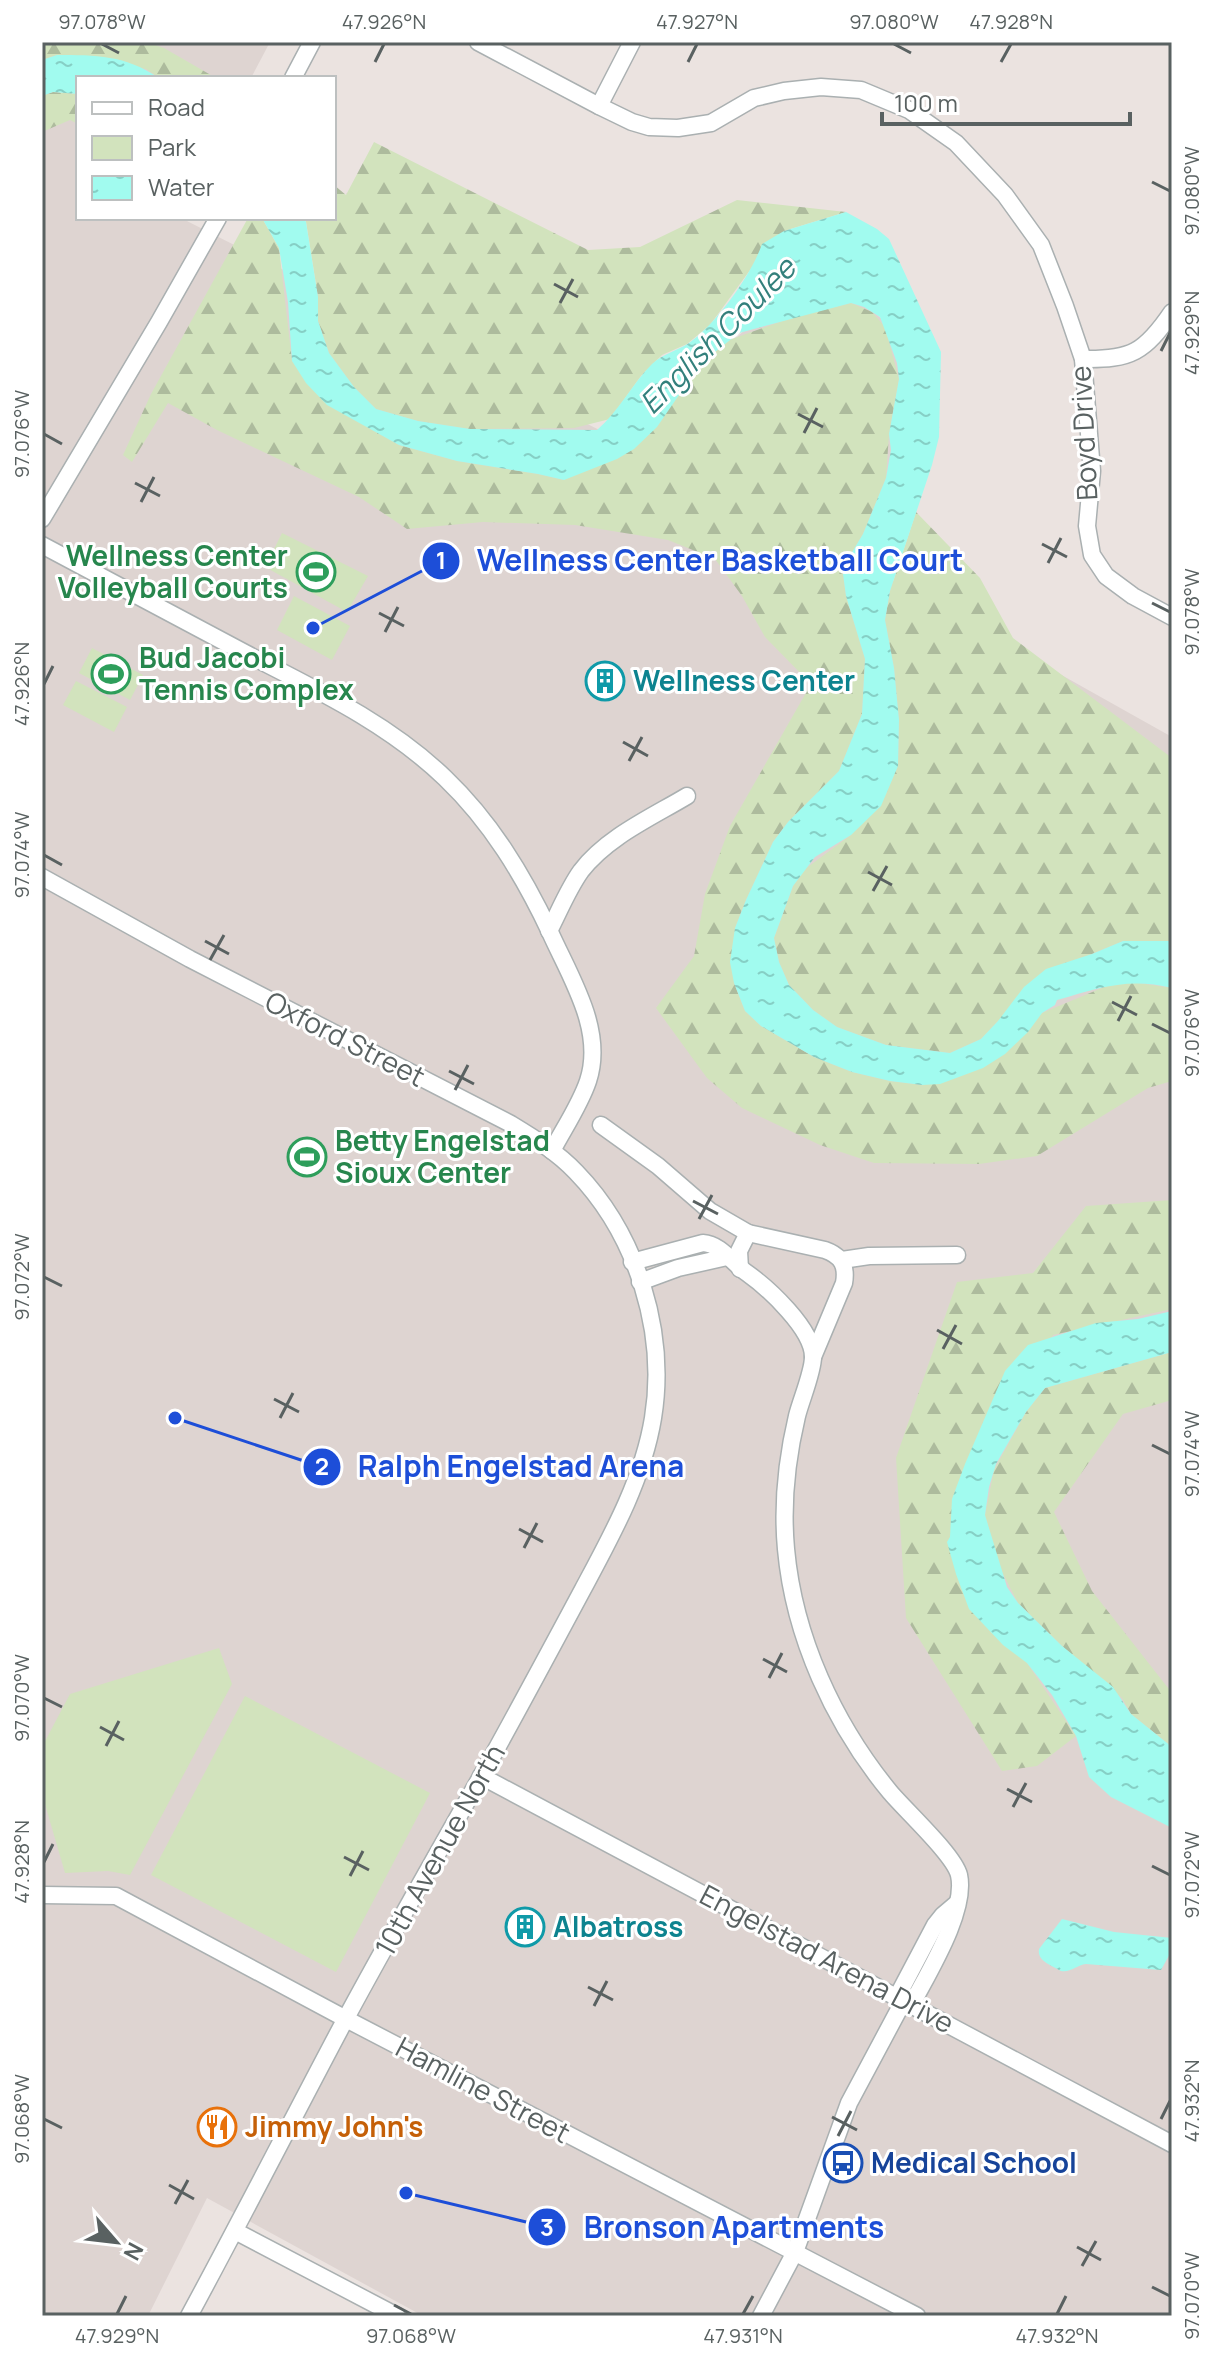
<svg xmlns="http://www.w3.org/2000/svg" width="1214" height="2358" font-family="Manrope,sans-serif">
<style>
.education{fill:#ded4d1}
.green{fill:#d2e3bd}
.forest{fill:url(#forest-firs)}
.water{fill:url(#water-ripples)}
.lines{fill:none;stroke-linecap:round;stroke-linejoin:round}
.minor-casing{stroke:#aab0b1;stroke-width:19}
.minor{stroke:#fff;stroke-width:16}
.ticks{fill:none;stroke:#596161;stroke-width:3}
.labels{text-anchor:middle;stroke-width:6;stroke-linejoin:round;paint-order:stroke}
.street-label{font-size:28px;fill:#596161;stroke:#fff}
.leisure-label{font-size:28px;font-weight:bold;fill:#27864d;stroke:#fff;text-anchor:start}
.culture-label{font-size:28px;font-weight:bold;fill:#0d838f;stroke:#fff;text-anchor:start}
.food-label{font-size:28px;font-weight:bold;fill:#c56008;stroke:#fff;text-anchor:start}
.transit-label{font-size:28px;font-weight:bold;fill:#164399;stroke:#fff;text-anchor:start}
.water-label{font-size:30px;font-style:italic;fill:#33807c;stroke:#fff}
.leader{fill:none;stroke:#1d4ed8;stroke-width:3}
.callout-dot{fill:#1d4ed8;stroke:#fff;stroke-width:3}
.mark-label{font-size:24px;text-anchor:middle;font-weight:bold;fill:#fff}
.callout-label{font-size:30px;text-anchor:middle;font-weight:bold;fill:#1d4ed8;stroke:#fff;stroke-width:6;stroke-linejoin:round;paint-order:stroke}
.neatline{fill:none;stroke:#596161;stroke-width:3}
.ticks-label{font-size:20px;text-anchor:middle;fill:#596161}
</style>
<defs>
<pattern id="forest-firs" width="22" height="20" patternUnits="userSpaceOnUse" patternTransform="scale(2)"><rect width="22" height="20" fill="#d2e3bd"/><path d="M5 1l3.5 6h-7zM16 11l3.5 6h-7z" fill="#adbb9d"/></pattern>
<pattern id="water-ripples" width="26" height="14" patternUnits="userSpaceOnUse" patternTransform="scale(2)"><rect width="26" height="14" fill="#a1fbef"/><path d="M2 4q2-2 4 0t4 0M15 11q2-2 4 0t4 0" fill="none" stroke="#86cfc5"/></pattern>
</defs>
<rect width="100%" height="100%" fill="#ebe3e0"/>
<!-- education -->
<polygon class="education" points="42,42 270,42 251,78 78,78 78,218 181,218 623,442 772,305 824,270 908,341 874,570 1172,737 1172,2316 423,2316 207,2198 148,2316 42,2316"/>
<!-- green -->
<g class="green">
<polygon points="282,533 368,576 347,612 265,567"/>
<polygon points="294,596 350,626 332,660 277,630"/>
<polygon points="92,648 143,675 130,700 79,673"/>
<polygon points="76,681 127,707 114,732 63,705"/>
<polygon points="219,1648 232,1684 130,1875 108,1871 65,1873 42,1794 42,1747 70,1694"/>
<polygon points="245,1696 430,1793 336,1972 151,1875"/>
</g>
<!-- forest -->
<g class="forest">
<polygon points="42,42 146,42 164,48 216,78 159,78 146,69 57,55 42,60"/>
<polygon points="53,92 78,94 78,124 70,120 42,132 42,96"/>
<polygon points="374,142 588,250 640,247 737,200 846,212 784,231 756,262 710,325 687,344 662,355 641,376 610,419 574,428 470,429 418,421 376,409 354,387 329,353 318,321 318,297 306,222 304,218 334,218 334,185 346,195"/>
<polygon points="248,218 262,218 279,248 292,361 327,404 399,445 457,461 538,474 564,480 729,340 794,317 851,303 872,312 885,327 899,379 889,434 886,478 863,534 848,559 843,574 846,596 865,659 862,714 839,771 788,822 773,842 746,900 735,928 734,983 745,1011 761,1026 814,1057 852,1072 890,1081 922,1085 1042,1013 1109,985 1132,982 1172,988 1172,1081 1148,1088 1037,1156 979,1164 874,1163 820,1145 742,1108 707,1078 656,1008 694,956 705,894 730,826 811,684 765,637 742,596 715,559 668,540 575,525 483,522 407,529 359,497 217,430 168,403 132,462 123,455 151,394"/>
<polygon points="916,512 980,578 1013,638 1172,758 1172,941 1123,941 1092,954 998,1021 981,1039 950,1053 886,1045 837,1027 813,1010 789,985 779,962 774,938 793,886 805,869 851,835 898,766 899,720 894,668 885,620 890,591"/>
<polygon points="1172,1200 1172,1309 1053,1335 950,1537 1027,1663 1076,1736 1037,1766 1002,1771 906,1618 896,1458 957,1282 1033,1273 1086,1206"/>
<polygon points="1172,1352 1172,1400 1123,1414 1054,1512 1092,1591 1172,1693 1172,1747 1131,1714 1122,1698 1062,1646 1018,1603 1000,1568 985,1515 994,1470 1026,1412 1045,1388"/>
</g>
<!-- water -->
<g class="water">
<path d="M57 55C96 55 125 55 159 78H78V94L53 92 42 96V60Z"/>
<path d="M846 212 877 229 889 239 941 352 939 437 932 465 890 591 885 620 894 668 899 720 898 766 881 806 851 835 815 857 793 886 774 938 779 962 789 985 813 1010 837 1027 886 1045 950 1053 981 1039 998 1021 1024 987 1046 969 1092 954 1123 941H1172V988C1128 977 1099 988 1057 1000L1055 1005 1042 1013 1028 1032 1005 1054 983 1068 940 1084 922 1085 890 1081 852 1072 814 1057 761 1026 745 1011 734 983 730 962 735 928 746 900 773 842 788 822 839 771 862 714 865 659 846 596 843 574 848 559 863 534 886 478 891 450 889 434 899 379 897 363 880 317 864 307 851 303 739 333 701 363 657 427 634 449 617 459 564 480 538 474 457 461 399 445 327 405 306 383 292 361 288 302 279 248 262 218H304L306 222 318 297V321L329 353 354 387 376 409 418 421 470 429 597 430C619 411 632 384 652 364 664 353 677 351 689 343 716 324 752 274 762 244L784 231Z"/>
<polygon points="1172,1311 1172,1352 1045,1388 1026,1412 996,1464 989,1487 985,1515 1007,1587 1018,1603 1062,1646 1113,1687 1131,1714 1172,1747 1172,1828 1111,1797 1089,1777 1076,1736 1052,1695 1027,1663 1003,1645 969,1609 956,1574 947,1542 950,1537 952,1499 965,1464 1005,1371 1028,1345 1096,1323 1138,1319"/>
<path d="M1062 1919 1114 1932 1172 1938V1950L1161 1970 1086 1964C1077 1965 1070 1973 1061 1971 1051 1965 1037 1961 1039 1949Z"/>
</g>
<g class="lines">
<defs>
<g id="minor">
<polyline points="478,42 599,106 632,122 649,127 678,128 711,123 754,98 784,91 821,87 861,90 909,110 956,143 1005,195 1041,245 1065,306 1083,359 1092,471 1087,526 1092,555 1106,576 1133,596 1172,617"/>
<polyline points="293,78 312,42"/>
<polyline points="599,106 632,42"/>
<path d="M1083 359C1131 360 1145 352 1172 312"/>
<polyline points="42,519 159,322 218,218"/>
<path d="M42 545C109 581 178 617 245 653 315 689 388 723 445 778 491 822 523 875 550 932 570 977 605 1030 588 1081 580 1105 564 1128 552 1151"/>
<path d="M42 877 190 959 511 1124C534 1138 557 1152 576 1172 637 1235 667 1332 653 1418 643 1479 612 1535 583 1589 553 1645 523 1701 492 1757 443 1844 393 1931 345 2020 293 2118 242 2218 189 2316"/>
<path d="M549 931C559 912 568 889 581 871 607 837 652 817 687 796"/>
<polyline points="601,1125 658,1166 710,1211 748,1233 739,1251 740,1269"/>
<path d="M748 1233 825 1250C842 1256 847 1266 844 1283L813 1357"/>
<polyline points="842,1260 869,1256 957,1255"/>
<path d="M632 1262 703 1243C721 1244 733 1264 747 1273 768 1288 813 1329 813 1357 813 1372 801 1400 797 1416 787 1458 782 1505 786 1549 794 1637 834 1724 890 1792 906 1811 954 1855 959 1875 967 1911 928 1973 912 2004"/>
<polyline points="640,1282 678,1268 727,1257"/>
<polyline points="481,1776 1172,2144"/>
<polyline points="42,1895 116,1896 346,2019 917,2316"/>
<polyline points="897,1997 935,1925 943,1915 956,1904"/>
<polyline points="235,2231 397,2316"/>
<polyline points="761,2316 795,2252 849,2103 904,2000"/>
</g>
</defs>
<!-- minor casing -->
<use href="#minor" class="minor-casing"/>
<!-- minor -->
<use href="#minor" class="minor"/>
</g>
<!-- ticks -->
<path class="ticks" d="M102 44 119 53M894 44 911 53M375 62 384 44M688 62 697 44M1001 62 1011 44M1152 182 1170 191M554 284 578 297M560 303 573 279M1161 351 1170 333M798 414 823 427M804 433 817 408M44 434 62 444M135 483 160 496M141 502 154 477M1042 544 1067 557M1048 563 1061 538M1152 603 1170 612M379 613 404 626M385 632 398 607M44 684 53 666M623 742 648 756M629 761 642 737M44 855 62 865M868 872 892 885M873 891 887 866M205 941 229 954M210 960 224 935M1112 1002 1137 1015M1118 1021 1131 996M1152 1024 1170 1033M449 1071 474 1084M455 1090 468 1065M693 1201 718 1214M699 1219 712 1195M44 1277 62 1286M937 1330 962 1344M943 1349 956 1325M274 1399 299 1412M280 1418 293 1393M1152 1445 1170 1454M519 1529 543 1542M524 1548 537 1523M763 1659 787 1672M769 1678 782 1653M44 1698 62 1707M100 1727 124 1740M106 1746 119 1721M1007 1789 1032 1802M1013 1807 1026 1783M344 1857 369 1870M44 1862 53 1844M1152 1866 1170 1875M350 1876 363 1851M588 1987 613 2000M594 2006 607 1981M832 2117 857 2130M44 2119 62 2128M1161 2119 1170 2101M838 2136 851 2111M169 2185 194 2199M175 2204 188 2180M1077 2247 1101 2260M1082 2266 1096 2241M1152 2287 1170 2296M394 2305 411 2314M117 2314 126 2296M743 2314 753 2296M1057 2314 1066 2296"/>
<!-- icons -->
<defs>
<symbol id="stadium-ring" viewBox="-11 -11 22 22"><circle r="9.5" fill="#fff" stroke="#2e9e5b" stroke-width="1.5"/><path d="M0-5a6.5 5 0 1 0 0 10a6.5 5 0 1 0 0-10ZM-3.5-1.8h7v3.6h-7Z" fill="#2e9e5b"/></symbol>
<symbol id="building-ring" viewBox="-11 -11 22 22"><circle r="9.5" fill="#fff" stroke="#0f9aa8" stroke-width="1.5"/><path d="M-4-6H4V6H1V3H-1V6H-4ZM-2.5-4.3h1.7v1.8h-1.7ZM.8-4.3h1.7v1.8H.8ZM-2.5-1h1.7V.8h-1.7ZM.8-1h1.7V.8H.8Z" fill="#0f9aa8"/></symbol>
<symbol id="restaurant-ring" viewBox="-11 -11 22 22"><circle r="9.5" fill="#fff" stroke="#e8710a" stroke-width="1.5"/><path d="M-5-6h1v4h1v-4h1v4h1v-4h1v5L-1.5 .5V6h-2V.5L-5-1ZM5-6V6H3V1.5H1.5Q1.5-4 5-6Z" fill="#e8710a"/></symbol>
<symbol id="bus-ring" viewBox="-11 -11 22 22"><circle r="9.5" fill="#fff" stroke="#1a4fb4" stroke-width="1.5"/><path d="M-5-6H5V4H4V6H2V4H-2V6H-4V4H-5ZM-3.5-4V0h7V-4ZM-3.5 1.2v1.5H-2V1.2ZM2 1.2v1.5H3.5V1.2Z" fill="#1a4fb4"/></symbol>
</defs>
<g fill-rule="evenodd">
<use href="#stadium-ring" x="294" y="550" width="44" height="44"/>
<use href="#stadium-ring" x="89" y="652" width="44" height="44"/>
<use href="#building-ring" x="583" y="659" width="44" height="44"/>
<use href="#stadium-ring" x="285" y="1135" width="44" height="44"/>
<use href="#building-ring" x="503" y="1905" width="44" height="44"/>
<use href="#restaurant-ring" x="195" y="2105" width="44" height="44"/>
<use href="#bus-ring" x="821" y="2141" width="44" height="44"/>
</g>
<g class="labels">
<!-- street labels -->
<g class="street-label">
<text transform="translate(1084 433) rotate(-93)" y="10">Boyd Drive</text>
<text transform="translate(345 1039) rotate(27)" y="10">Oxford Street</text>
<text transform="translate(440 1850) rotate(-61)" y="10">10th Avenue North</text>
<text transform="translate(827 1959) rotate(28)" y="10">Engelstad Arena Drive</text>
<text transform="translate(483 2090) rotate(28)" y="10">Hamline Street</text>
</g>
<!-- leisure labels -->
<g class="leisure-label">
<text x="288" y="566" text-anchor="end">Wellness Center<tspan x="288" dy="32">Volleyball Courts</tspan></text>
<text x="139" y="668">Bud Jacobi<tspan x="139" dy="32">Tennis Complex</tspan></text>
<text x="335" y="1151">Betty Engelstad<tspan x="335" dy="32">Sioux Center</tspan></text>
</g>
<!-- culture labels -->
<g class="culture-label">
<text x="633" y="691">Wellness Center</text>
<text x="553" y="1937">Albatross</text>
</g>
<!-- food labels -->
<g class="food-label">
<text x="245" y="2137">Jimmy John's</text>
</g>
<!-- transit labels -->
<g class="transit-label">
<text x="871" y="2173">Medical School</text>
</g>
<!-- water labels -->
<g class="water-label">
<text transform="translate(718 336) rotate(-45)" y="10">English Coulee</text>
</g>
</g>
<!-- callouts -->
<path class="leader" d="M313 628L441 561M175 1418L322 1467M406 2193L547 2227"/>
<g class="callout-dot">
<circle cx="313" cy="628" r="8"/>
<circle cx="175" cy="1418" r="8"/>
<circle cx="406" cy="2193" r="8"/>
<circle cx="441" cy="561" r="20"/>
<circle cx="322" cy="1467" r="20"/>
<circle cx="547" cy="2227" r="20"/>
</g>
<g class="mark-label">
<text x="441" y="569">1</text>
<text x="322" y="1475">2</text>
<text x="547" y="2236">3</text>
</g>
<g class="callout-label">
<text x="720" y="571">Wellness Center Basketball Court</text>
<text x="521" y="1477">Ralph Engelstad Arena</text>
<text x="734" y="2238">Bronson Apartments</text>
</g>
<!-- border -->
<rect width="1214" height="2358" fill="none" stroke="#ffffff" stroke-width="88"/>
<!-- legend -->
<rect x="76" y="76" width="260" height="144" fill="#ffffff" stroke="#bdc0c0" stroke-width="2"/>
<rect x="92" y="102" width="40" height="12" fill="#ffffff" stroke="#bdc0c0" stroke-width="2"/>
<text x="148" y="116" font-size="24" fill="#596161">Road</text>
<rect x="92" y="136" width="40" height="24" fill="#d2e3bd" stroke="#bdc0c0" stroke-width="2"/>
<text x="148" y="156" font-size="24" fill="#596161">Park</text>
<rect x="92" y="176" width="40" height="24" fill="url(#water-ripples)" stroke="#bdc0c0" stroke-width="2"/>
<text x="148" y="196" font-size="24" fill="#596161">Water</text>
<!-- north arrow -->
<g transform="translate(116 2242) rotate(118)" stroke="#ffffff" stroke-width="6" paint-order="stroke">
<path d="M0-6L14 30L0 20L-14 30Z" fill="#596161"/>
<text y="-12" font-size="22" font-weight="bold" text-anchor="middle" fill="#596161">N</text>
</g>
<!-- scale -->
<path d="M882 112v12h248v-12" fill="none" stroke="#596161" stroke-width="4"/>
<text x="894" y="112" font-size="24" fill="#596161" stroke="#ffffff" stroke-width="6" paint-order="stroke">100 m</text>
<rect x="44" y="44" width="1126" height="2270" class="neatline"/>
<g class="ticks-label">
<text x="102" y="29">97.078°W</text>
<text x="384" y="29">47.926°N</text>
<text x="697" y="29">47.927°N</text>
<text x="894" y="29">97.080°W</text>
<text x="1011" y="29">47.928°N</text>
<text transform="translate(1192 191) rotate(-90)" y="7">97.080°W</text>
<text transform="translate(1192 333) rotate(-90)" y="7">47.929°N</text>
<text transform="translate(22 434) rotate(-90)" y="7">97.076°W</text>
<text transform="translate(1192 612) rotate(-90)" y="7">97.078°W</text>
<text transform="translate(22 684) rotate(-90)" y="7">47.926°N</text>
<text transform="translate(22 855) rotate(-90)" y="7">97.074°W</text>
<text transform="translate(1192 1033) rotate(-90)" y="7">97.076°W</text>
<text transform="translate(22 1277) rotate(-90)" y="7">97.072°W</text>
<text transform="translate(1192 1454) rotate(-90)" y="7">97.074°W</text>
<text transform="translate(22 1698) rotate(-90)" y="7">97.070°W</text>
<text transform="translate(22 1862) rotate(-90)" y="7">47.928°N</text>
<text transform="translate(1192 1875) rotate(-90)" y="7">97.072°W</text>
<text transform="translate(1192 2101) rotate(-90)" y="7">47.932°N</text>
<text transform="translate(22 2119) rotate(-90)" y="7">97.068°W</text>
<text transform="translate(1192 2296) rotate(-90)" y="7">97.070°W</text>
<text x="117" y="2343">47.929°N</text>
<text x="411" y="2343">97.068°W</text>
<text x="743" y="2343">47.931°N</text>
<text x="1057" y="2343">47.932°N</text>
</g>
</svg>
